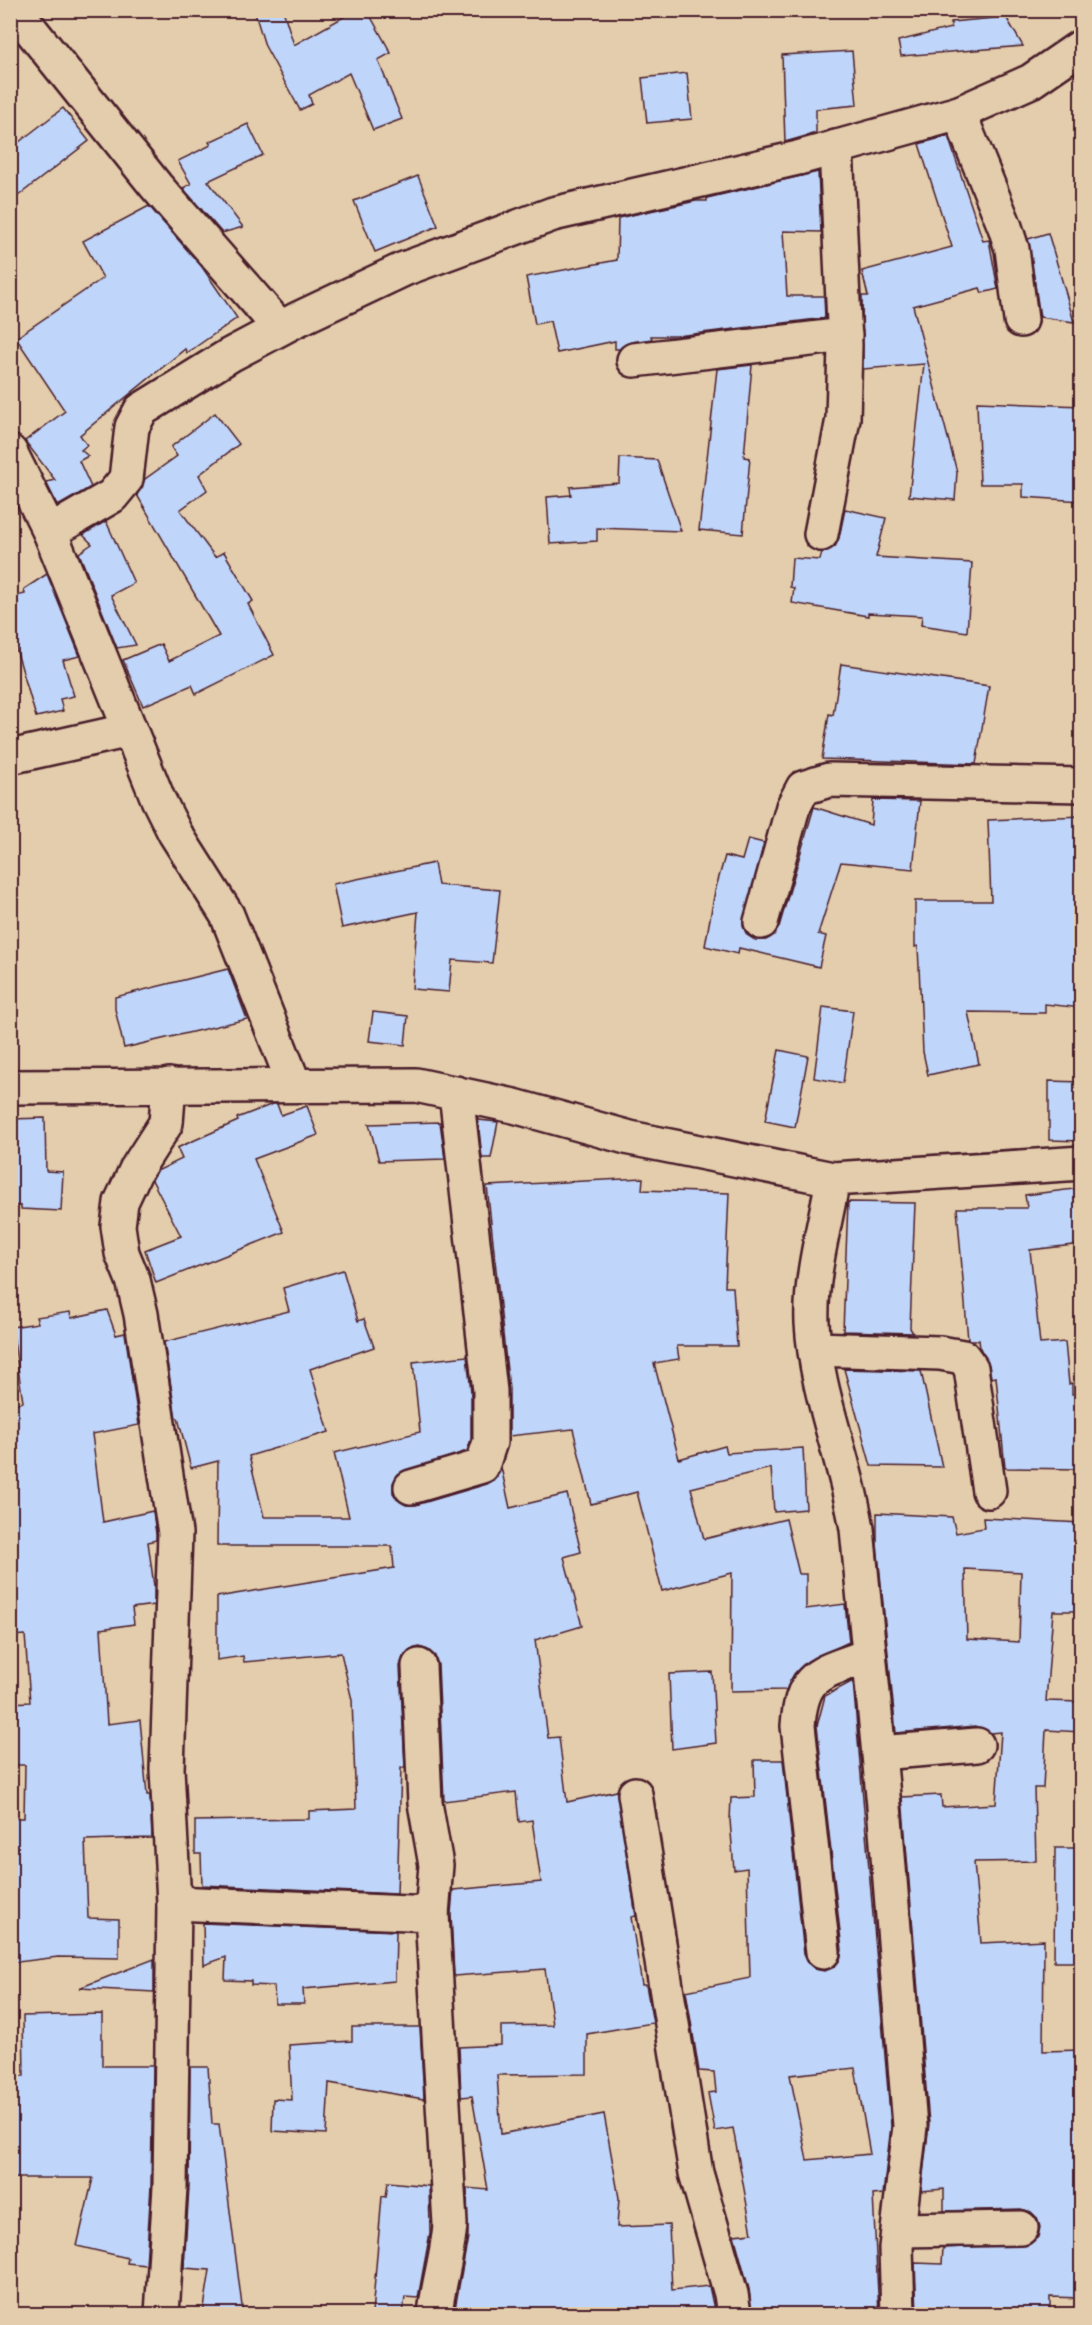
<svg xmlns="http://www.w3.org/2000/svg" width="1092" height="2325" font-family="Sriracha,sans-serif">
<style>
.building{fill:#bfd5f9;stroke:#4a1f2b;stroke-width:1.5;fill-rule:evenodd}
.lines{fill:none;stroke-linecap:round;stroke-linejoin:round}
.street-casing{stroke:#4a1f2b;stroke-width:38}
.street{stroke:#e3cdac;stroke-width:33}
</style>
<rect width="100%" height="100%" fill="#e3cdac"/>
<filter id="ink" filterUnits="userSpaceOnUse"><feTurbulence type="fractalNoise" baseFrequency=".0167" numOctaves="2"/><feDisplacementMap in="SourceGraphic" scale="12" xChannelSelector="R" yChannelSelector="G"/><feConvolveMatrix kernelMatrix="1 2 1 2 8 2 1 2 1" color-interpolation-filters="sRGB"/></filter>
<g filter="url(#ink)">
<!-- building -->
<g class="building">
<polygon points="254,10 283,10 294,45 356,10 367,10 391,53 378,60 402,119 373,130 349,73 309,95 312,104 300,110 265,46"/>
<polygon points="1006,17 1023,46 901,56 898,41 951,28 951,22"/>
<polygon points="852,51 857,105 816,109 816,133 785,142 782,55"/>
<polygon points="687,73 692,119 647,123 642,78"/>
<polygon points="63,108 89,141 10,202 10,149"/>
<polygon points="248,124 263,155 208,181 243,227 222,233 183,188 191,184 178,161 211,145 209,142"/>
<polygon points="948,136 983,241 989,240 998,289 982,293 980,288 913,306 957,472 955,500 909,496 924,364 863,369 862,296 868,296 862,271 952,247 919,144"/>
<polygon points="818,172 821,232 783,231 787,296 824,296 825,318 677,336 651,336 652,339 631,342 620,349 615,349 615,341 557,353 550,321 535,324 526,277 617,260 618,218 696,201 707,201 707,198"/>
<polygon points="418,176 438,226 375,252 354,201"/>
<polygon points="149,206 202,267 237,318 187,353 185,349 80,435 87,445 81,450 88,456 79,461 91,487 58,506 46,482 55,480 25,441 65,411 16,338 103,278 83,241"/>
<polygon points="1048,233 1066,294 1074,322 1040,317 1028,239"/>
<polygon points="752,365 744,457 750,458 743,534 699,530 717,369"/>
<polygon points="977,402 1082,406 1082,501 1023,497 1023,484 980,484"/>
<polygon points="215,413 239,444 199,475 207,490 180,510 215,557 224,552 253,601 248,604 274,655 196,694 192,685 143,706 123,660 161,644 169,661 219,636 137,495 145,479 177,456 171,447"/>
<polygon points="620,458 657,460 681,531 597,528 597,541 550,544 547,497 571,495 570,487 619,483"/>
<polygon points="845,509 886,518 876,557 972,563 967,632 921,625 922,616 868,613 868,616 792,603 794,588 790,587 792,558 820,560 822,552 835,547 839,538"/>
<polygon points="106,521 134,583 111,595 136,645 117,648 79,553 92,544 83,535"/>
<polygon points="47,574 80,656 63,660 74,696 60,699 63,711 36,717 10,628 10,606 18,604 16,596 25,594 24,589"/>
<polygon points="841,664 989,686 976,764 822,759 829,714 833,715"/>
<polygon points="873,800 920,801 913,869 841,862 818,934 826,936 819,967 739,948 738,954 705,946 715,891 725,856 742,860 748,839 764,843 743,926 747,935 755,940 766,940 774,935 779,927 814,807 871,825"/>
<polygon points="1082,816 1082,1008 1045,1004 1045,1013 968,1012 979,1064 928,1075 923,1052 918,946 915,947 915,901 991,901 988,820"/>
<polygon points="434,863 438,885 500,890 492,963 452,960 449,992 412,989 418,912 342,928 333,884"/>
<polygon points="228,969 247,1019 124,1048 115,1009 115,997"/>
<polygon points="823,1007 853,1011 843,1083 814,1078"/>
<polygon points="373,1012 408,1016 405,1045 369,1041"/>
<polygon points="779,1050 808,1056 795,1127 765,1121"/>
<polygon points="1049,1081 1082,1082 1082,1141 1049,1140"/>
<polygon points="273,1104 277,1104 281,1115 307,1106 318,1135 254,1159 284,1232 156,1283 145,1250 181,1236 152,1180 157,1171 182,1159 177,1148 238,1121 237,1118"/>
<polygon points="45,1118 46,1171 63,1172 61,1211 21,1209 21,1206 10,1205 10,1119"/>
<polygon points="478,1120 498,1122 491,1158 482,1158"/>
<polygon points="440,1122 445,1159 379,1161 369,1124"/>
<polygon points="643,1178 642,1190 729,1193 725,1287 733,1287 737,1346 677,1346 679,1359 654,1363 679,1459 725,1446 727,1453 803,1448 806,1509 774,1512 771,1468 691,1488 704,1539 786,1519 799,1574 806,1574 806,1609 845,1604 849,1642 808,1661 794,1674 786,1690 731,1691 732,1573 662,1591 637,1492 591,1504 573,1429 509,1436 509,1389 487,1186"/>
<polygon points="1082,1188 1082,1244 1030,1250 1040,1344 1065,1342 1069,1384 1072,1383 1072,1394 1082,1394 1082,1469 1005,1468 996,1377 991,1378 989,1365 980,1348 979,1340 968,1340 957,1208 1027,1208 1025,1195"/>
<polygon points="848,1202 915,1203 910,1328 913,1333 843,1331"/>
<polygon points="343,1270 358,1321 364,1319 374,1347 310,1369 329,1432 249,1456 264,1517 349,1517 334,1453 420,1432 413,1362 467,1356 471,1392 471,1439 467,1451 398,1474 393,1483 393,1493 398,1500 406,1505 416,1505 487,1484 495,1479 501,1467 510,1508 567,1494 581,1552 564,1557 582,1626 535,1640 548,1738 559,1737 567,1802 617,1791 636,1916 631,1917 642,1985 646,1985 653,2023 587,2034 587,2074 497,2075 501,2134 604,2114 619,2198 617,2227 669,2225 672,2290 709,2286 715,2314 454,2314 468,2237 467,2188 488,2190 472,2096 461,2097 459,2047 501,2045 501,2026 553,2025 545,1969 454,1976 451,1914 453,1890 541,1882 532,1820 519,1822 516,1792 444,1801 438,1665 435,1656 428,1650 419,1647 409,1650 403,1657 400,1666 405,1768 401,1768 397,1894 202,1885 201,1854 195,1854 195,1821 309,1819 309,1811 356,1809 352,1700 341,1653 244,1662 243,1656 217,1660 217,1597 394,1568 392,1546 217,1546 218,1461 191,1468 178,1418 176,1418 164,1342 289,1311 283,1288"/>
<polygon points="107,1310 116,1335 125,1333 139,1425 92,1434 103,1522 153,1511 156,1534 156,1540 148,1542 154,1586 154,1605 132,1608 134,1624 101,1629 107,1724 140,1720 147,1795 150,1795 152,1838 85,1840 88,1918 119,1919 119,1958 58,1957 10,1963 10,1818 24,1818 25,1765 10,1765 10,1703 30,1702 25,1635 10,1636 10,1405 23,1402 12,1327 38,1323 36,1317 70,1312 71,1318"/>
<polygon points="844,1369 921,1371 942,1467 871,1466"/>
<path d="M877 1513 952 1517 956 1533 984 1528 983 1518 1082 1523V1611H1053L1046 1701 1082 1702V1732L1046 1730 1043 1788H1034L1036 1861 974 1862 981 1943 1044 1940 1043 2051 1082 2050V2298L1050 2297V2314H917L915 2263 942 2264 943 2248 1030 2244 1038 2237 1040 2227 1037 2218 1031 2212 1021 2209 944 2211V2189L921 2191 929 2124 902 1797 941 1795 942 1807 996 1804 1001 1732 991 1733 975 1726 896 1733 877 1544ZM965 1569 1021 1572 1019 1642 967 1639Z"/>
<polygon points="712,1672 716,1743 672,1749 669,1674"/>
<path d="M853 1681 891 2126 883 2194 873 2195 879 2314H752L749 2289 734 2235 752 2233 733 2128 715 2131 708 2093 716 2092 714 2072 699 2071 686 1991 750 1978 747 1868 734 1870 730 1820 731 1798 755 1797 754 1760H783L804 1954 808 1963 815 1969 824 1971 834 1967 840 1960 842 1950 817 1726 825 1696ZM855 2068 870 2154 807 2160 790 2075Z"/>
<polygon points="1055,1848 1082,1848 1082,1962 1054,1962"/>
<polygon points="203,1923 396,1931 395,1981 303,1989 304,2004 275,2004 274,1986 251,1985 251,1981 225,1980 226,1957 204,1965"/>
<polygon points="154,1959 154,1992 79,1988"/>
<polygon points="102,2014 102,2066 153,2066 151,2186 146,2265 127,2263 128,2258 77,2246 93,2178 10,2178 10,2076 24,2076 23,2016"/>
<polygon points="352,2027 420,2027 424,2099 329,2083 326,2134 272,2131 273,2099 292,2100 289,2045 352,2041"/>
<polygon points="190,2067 208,2067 212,2124 219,2124 243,2314 203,2314 210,2270 184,2268 189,2187"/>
<polygon points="388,2182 429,2186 430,2233 418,2298 405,2297 403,2314 372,2314 382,2196 386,2197"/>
</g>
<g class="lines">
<defs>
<g id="street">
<polyline points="15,10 156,186 280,328"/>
<polyline points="959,113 1005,227 1012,249 1021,320"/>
<polyline points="634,360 845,335"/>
<polyline points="10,452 50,532 158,799 175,833 227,915 294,1084"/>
<polyline points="50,532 112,496 126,479 132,427 141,410 230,355 296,320 404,269 553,214 798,158 959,113 1031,81 1082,46"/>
<polyline points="821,534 843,419 845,345 836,147"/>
<polyline points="10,757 130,730"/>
<polyline points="761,922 793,807 803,788 829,780 1082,785"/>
<polyline points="10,1087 416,1085 514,1106 630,1138 833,1179 1082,1163"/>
<path d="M833 1179C825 1225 810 1276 812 1323 816 1394 846 1460 857 1529L884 1806 910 2126 896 2248 898 2314"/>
<polyline points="815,1349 940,1353 963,1357 971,1368 989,1491"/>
<polyline points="411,1487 482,1466 490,1442 490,1391 456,1093"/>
<polyline points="419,1666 425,1803 436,1865 432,1914"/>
<polyline points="879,1753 977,1745"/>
<polyline points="635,1794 696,2173 731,2294 734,2314"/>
<path d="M174 1903 432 1914 450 2224C448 2255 438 2284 435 2314"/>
<path d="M823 1952 798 1726C802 1670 822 1674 869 1655"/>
<polyline points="899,2230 1021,2228"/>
<polyline points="162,2314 170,2187 174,1903 167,1769 175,1533 141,1314 133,1280 122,1253 118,1226 121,1202 136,1170 166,1123 169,1085"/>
</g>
</defs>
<!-- street casing -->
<use href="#street" class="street-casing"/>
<!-- street -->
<use href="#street" class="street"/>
</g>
</g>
<!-- margin -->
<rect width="1092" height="2325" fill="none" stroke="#e3cdac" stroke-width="36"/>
<rect x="18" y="18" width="1056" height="2289" fill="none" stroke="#4a1f2b" stroke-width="2" filter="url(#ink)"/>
</svg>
